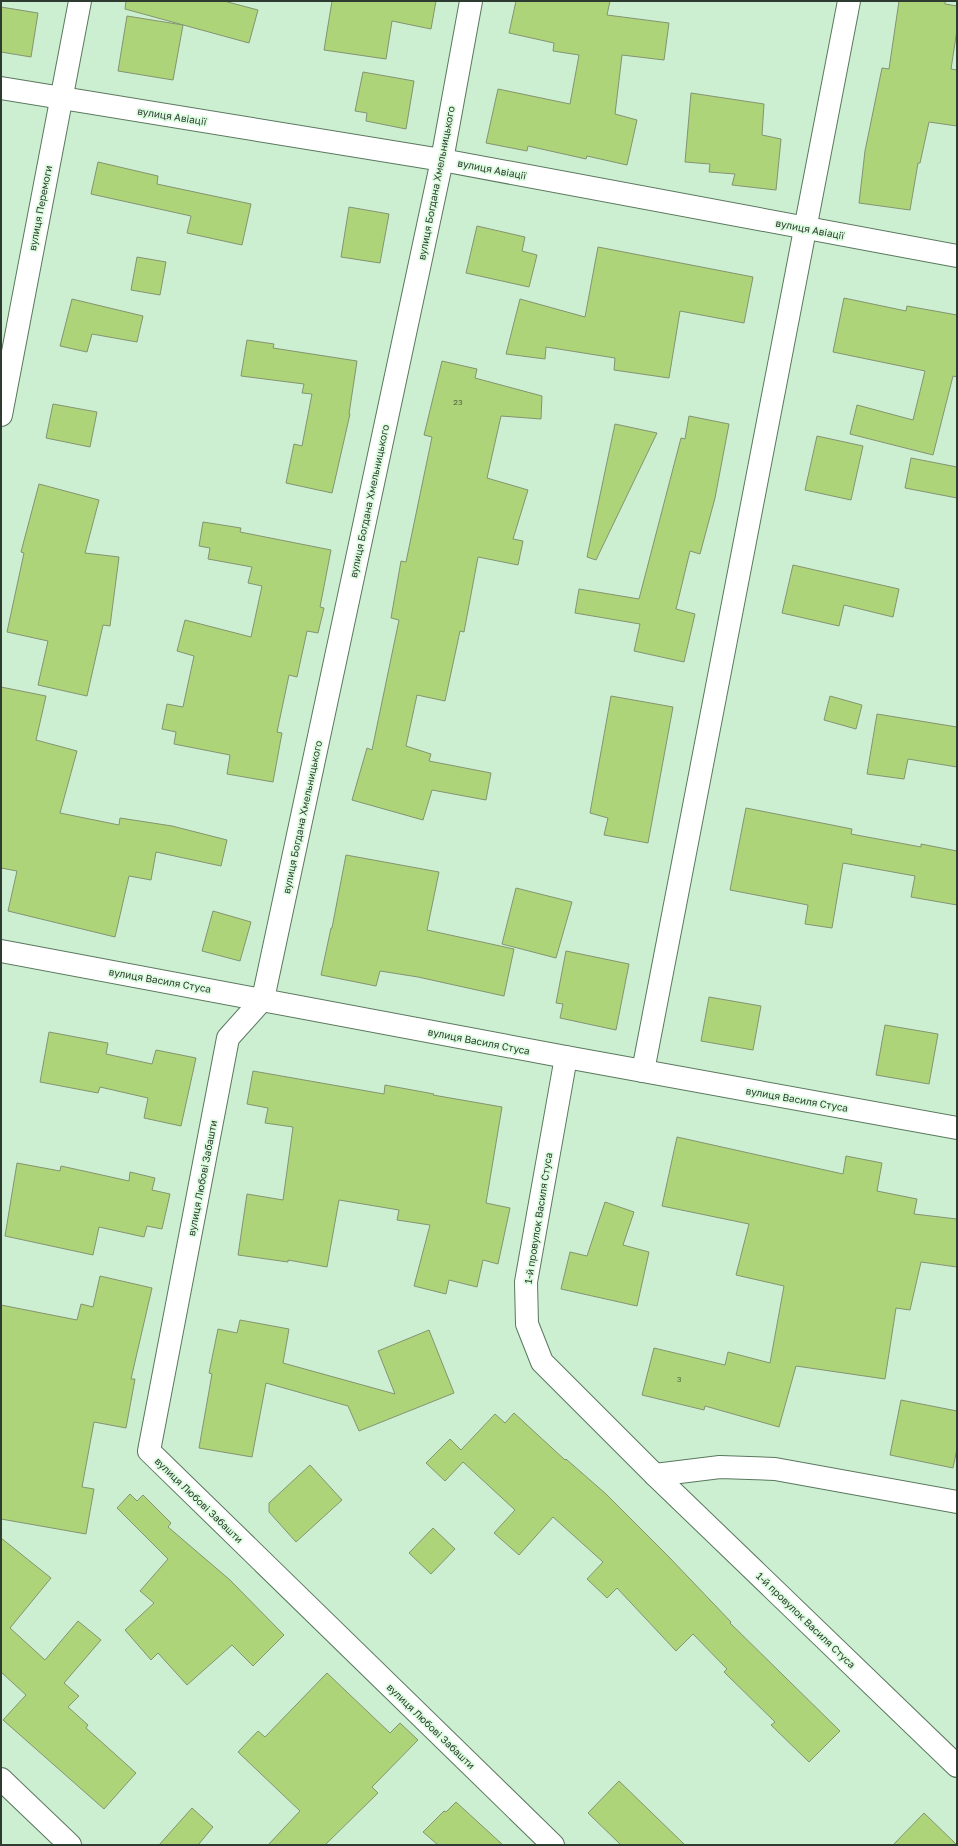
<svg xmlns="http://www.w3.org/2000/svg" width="958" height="1846" font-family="'Golos Text',sans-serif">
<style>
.building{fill:#add479;stroke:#849471}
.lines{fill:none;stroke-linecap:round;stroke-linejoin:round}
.minor-casing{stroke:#5a785e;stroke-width:24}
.minor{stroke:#fff;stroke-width:22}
.labels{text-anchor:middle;stroke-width:3.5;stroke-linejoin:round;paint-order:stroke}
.number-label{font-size:8px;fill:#4e6142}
.street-label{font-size:10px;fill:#2e3b30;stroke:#dbfcde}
</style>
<rect width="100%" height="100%" fill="#cdefd1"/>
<!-- building -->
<g class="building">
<polygon points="126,1 224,1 258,10 249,43 125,9"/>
<polygon points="332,1 436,1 431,29 392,21 386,59 324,50"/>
<polygon points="516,1 610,1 607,15 669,23 664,60 622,55 615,114 637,120 627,165 587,156 586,159 528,146 527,151 486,143 498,89 570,104 579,55 553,51 554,43 509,33"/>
<polygon points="899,1 945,1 945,4 957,6 957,30 951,69 957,70 957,126 929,122 920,163 918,163 910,210 859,203 865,151 882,68 889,69"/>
<polygon points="1,7 38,13 31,57 1,52"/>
<polygon points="127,16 183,25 173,80 118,71"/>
<polygon points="363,72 414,81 406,129 366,121 367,113 355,111"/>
<polygon points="691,93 764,104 762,135 781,139 776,190 732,185 735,174 709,172 710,164 685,162"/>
<polygon points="98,162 158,176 157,184 251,204 242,245 187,233 191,216 91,194"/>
<polygon points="349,207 389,214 380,263 341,257"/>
<polygon points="477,226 525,237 522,251 537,255 529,287 466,273"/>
<polygon points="598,247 753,277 744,323 680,311 669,378 614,370 615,358 546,347 545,359 506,354 520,299 585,317"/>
<polygon points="137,257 166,262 160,295 131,290"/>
<polygon points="844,298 906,311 907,306 957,315 957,377 953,376 933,455 850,434 857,405 913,420 925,371 833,352"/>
<polygon points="72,299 143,316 137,342 92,334 87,352 60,346"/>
<polygon points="247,340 274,344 273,348 357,361 349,414 350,414 332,493 286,483 294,444 302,446 312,394 302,393 304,384 241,376"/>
<polygon points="442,361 477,369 475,378 542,396 541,419 501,416 487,478 528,490 513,539 523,541 518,565 478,557 464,632 460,631 445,701 417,695 406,746 431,754 429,761 491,773 486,800 432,790 423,820 352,800 367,748 372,750 399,620 391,618 401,561 406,562 432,437 424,435"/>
<polygon points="53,404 97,412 90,447 46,438"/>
<polygon points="689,416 729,424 715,498 700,554 690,551 676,609 695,614 684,662 634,651 640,624 575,613 579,589 639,599 681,438 685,439"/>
<polygon points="615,424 657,433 596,560 587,557"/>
<polygon points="817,436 863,446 851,500 805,490"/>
<polygon points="911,458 957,467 957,498 905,488"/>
<polygon points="39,484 99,500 85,553 119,557 110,626 103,625 87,696 38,685 48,641 7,632 24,553 21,552"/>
<polygon points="203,522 241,528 240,532 331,550 320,607 324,608 318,633 307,631 297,677 289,675 277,732 282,733 273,782 227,774 230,755 174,744 176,732 162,729 167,704 183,707 194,656 177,651 185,620 251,637 262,586 248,583 252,567 208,559 210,548 199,546"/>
<polygon points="793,565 899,589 893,617 844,605 839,626 782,613"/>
<polygon points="1,687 46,696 36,740 77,751 60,813 119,825 120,818 172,826 227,840 221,866 156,852 151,880 129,876 115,937 8,911 17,871 1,868"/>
<polygon points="611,696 673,707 648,843 604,835 608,818 590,813"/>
<polygon points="830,696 862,705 856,729 824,720"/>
<polygon points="877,714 957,727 957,767 908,759 904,779 867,774"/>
<polygon points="746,808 852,829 851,834 921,847 921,844 957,851 957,905 911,897 915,876 843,863 832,928 805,924 808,905 730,890"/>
<polygon points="346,855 439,872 427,930 514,949 504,996 418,977 380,971 376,986 321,975 331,928 332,928"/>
<polygon points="516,888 572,902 556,958 502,944"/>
<polygon points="213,911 251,922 240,961 202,951"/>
<polygon points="566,951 629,964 616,1030 560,1018 563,1004 556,1003"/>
<polygon points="709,997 761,1006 753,1050 701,1041"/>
<polygon points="885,1025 938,1034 929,1084 876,1075"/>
<polygon points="49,1032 108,1043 106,1054 152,1064 156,1050 196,1058 181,1126 144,1118 148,1098 100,1087 98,1093 40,1082"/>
<polygon points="253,1071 384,1094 385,1085 434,1094 433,1095 502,1107 486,1203 510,1208 498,1264 483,1260 477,1287 449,1280 446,1294 414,1286 430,1225 397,1220 399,1210 339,1200 327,1267 288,1260 288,1262 238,1255 247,1194 283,1200 293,1127 265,1123 268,1108 247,1104"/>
<polygon points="677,1137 843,1174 846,1156 882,1163 877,1191 917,1199 914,1214 957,1219 957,1267 921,1262 910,1310 896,1308 885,1379 796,1366 779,1427 705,1406 704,1410 642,1395 654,1348 725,1365 728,1352 770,1363 784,1286 736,1275 749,1224 662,1206"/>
<polygon points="17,1163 60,1171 61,1166 129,1181 130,1172 155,1178 152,1190 170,1194 162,1229 147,1226 144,1237 99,1227 93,1255 5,1236"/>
<polygon points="605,1202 634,1212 623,1245 649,1252 637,1306 561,1289 570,1252 587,1256"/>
<polygon points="100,1276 152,1288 131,1379 135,1379 126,1428 94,1422 82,1487 94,1489 86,1534 1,1519 1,1305 77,1320 81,1304 93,1307"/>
<polygon points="240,1320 289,1329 283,1363 395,1394 378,1351 429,1330 454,1393 359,1431 348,1406 266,1383 252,1457 199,1448 212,1374 209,1373 218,1329 237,1333"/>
<polygon points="901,1400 957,1411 957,1449 953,1468 890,1455"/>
<polygon points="514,1413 565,1460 566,1459 606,1494 668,1556 731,1622 730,1623 840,1731 809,1762 771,1725 775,1722 724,1672 727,1669 693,1634 676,1651 617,1588 607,1598 587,1579 603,1562 553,1517 519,1555 494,1533 515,1510 463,1462 445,1481 426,1463 450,1439 461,1450 495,1414 505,1423"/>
<polygon points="310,1465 342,1500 296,1542 269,1512 269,1503"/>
<polygon points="130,1494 137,1501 143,1495 171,1523 168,1527 230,1580 284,1635 253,1666 232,1645 187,1685 158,1653 151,1660 125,1630 154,1603 140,1591 168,1559 117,1508"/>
<polygon points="433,1528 455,1549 431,1574 409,1553"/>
<polygon points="1,1538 51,1578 10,1628 45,1660 78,1621 101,1640 64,1683 79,1696 68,1707 88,1725 86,1728 136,1773 104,1809 3,1720 26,1695 1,1672"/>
<polygon points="327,1673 390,1733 400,1723 418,1740 372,1787 378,1793 325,1845 268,1845 300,1811 238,1752 258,1731 265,1737"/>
<polygon points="619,1781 685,1845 621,1845 588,1813"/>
<polygon points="456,1802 503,1845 438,1845 423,1832 444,1811 446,1812"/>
<polygon points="192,1808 213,1827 198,1845 159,1845"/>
<polygon points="924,1813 957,1845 893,1845"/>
</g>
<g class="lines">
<defs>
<g id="minor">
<polyline points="471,1 442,160 263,999 228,1038 149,1451 553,1845"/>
<polyline points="1,88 442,160 957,256"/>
<polyline points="1,415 80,1"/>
<polyline points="1,951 566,1057 957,1128"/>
<polyline points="566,1057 526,1282 527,1324 542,1362 655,1475 957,1766"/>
<polyline points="643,1071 849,1"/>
<polyline points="655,1475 720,1467 775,1469 957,1502"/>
<polyline points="1,1779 70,1845"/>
</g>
</defs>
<!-- minor casing -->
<use href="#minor" class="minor-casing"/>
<!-- minor -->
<use href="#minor" class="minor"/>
</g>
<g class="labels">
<!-- number labels -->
<g class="number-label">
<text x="458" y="405">23</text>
<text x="679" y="1382">3</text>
</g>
<!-- street labels -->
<g class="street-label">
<text transform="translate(172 116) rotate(9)" y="4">вулиця Авіації</text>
<text transform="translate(492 169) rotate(11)" y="4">вулиця Авіації</text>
<text transform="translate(436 183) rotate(-79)" y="4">вулиця Богдана Хмельницького</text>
<text transform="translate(40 208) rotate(-79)" y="4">вулиця Перемоги</text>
<text transform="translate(810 229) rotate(11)" y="4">вулиця Авіації</text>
<text transform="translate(369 501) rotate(-78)" y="4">вулиця Богдана Хмельницького</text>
<text transform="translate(302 817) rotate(-78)" y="4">вулиця Богдана Хмельницького</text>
<text transform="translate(160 980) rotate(10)" y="4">вулиця Василя Стуса</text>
<text transform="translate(479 1041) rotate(11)" y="4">вулиця Василя Стуса</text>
<text transform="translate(797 1099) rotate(10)" y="4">вулиця Василя Стуса</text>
<text transform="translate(202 1178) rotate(-79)" y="4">вулиця Любові Забашти</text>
<text transform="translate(538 1218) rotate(-81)" y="4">1-й провулок Василя Стуса</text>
<text transform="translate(199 1500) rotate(44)" y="4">вулиця Любові Забашти</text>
<text transform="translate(806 1620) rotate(44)" y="4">1-й провулок Василя Стуса</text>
<text transform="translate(431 1726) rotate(44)" y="4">вулиця Любові Забашти</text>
</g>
</g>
<!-- border -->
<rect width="958" height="1846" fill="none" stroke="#2e3b30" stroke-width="4"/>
</svg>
